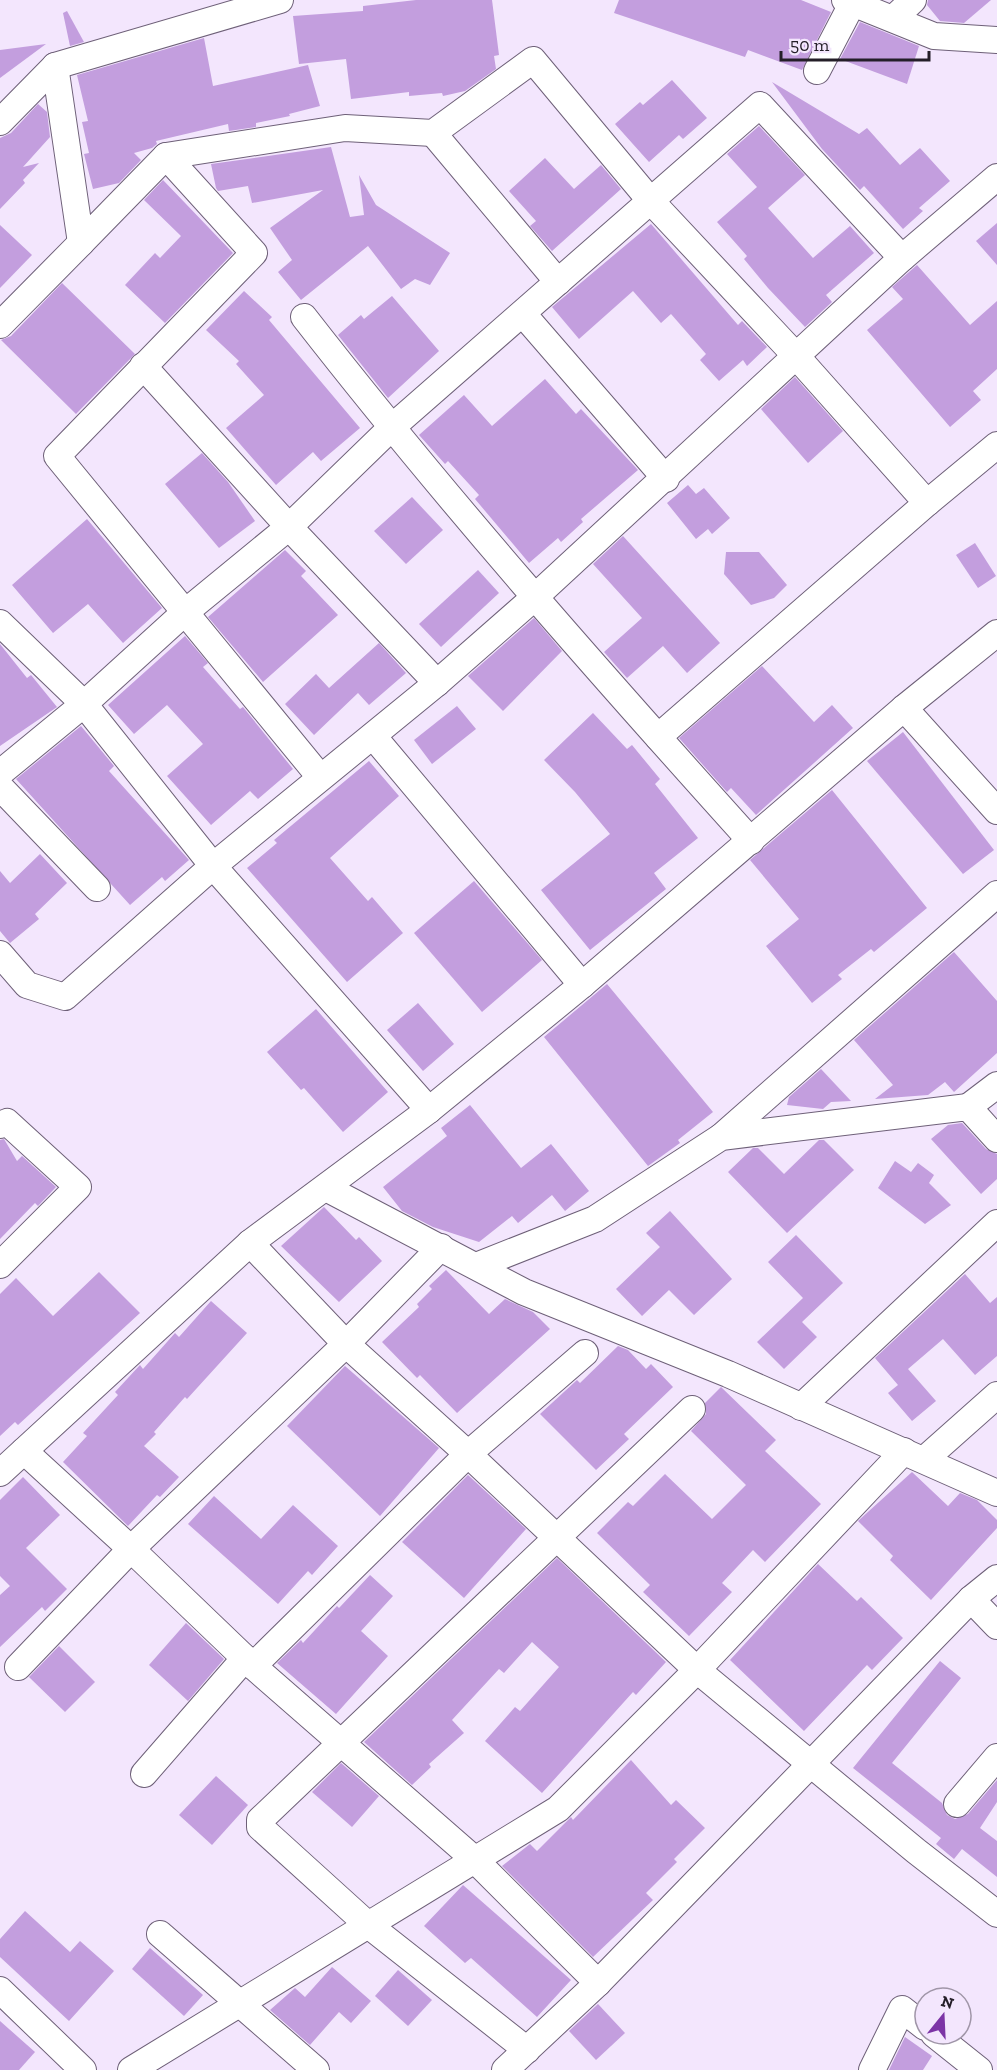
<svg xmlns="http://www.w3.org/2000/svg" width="997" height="2070" font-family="'Zilla Slab',serif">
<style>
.building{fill:#c39ede}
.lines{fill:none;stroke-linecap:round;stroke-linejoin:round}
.minor-casing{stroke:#6e6078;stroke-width:28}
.minor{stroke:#fff;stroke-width:26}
</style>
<rect width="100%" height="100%" fill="#f3e6fd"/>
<!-- building -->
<g class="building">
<polygon points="416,0 492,0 499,55 494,56 496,69 465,91 443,96 442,93 409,96 409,92 351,99 346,59 299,64 293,16 363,11 363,6"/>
<polygon points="619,0 801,0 831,12 802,70 748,50 745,57 614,13"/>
<polygon points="928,0 991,0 964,23 940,21 927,5"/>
<polygon points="67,11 84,42 70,46 63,13"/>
<polygon points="860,22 919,46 907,84 840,59"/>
<polygon points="204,38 213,86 308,65 320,106 289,114 290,116 256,123 256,127 229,131 228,124 156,141 157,144 152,148 134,153 141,160 119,183 93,189 84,154 89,153 82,122 88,121 77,75"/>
<polygon points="46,44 0,78 0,50"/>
<polygon points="672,80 707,118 683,139 679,135 649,162 615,124 640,102 643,105"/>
<polygon points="772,82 859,134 867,128 900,165 920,148 950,181 919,208 923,211 903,229 864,186 860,190 822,149"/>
<polygon points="38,104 47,112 50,137 23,167 39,163 23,180 25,183 0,209 0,138 11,133"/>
<polygon points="759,126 805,175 768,208 813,258 850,226 874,253 826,295 832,302 805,327 768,288 744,259 747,256 717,222 757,187 727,154"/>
<polygon points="331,147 350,217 364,215 359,175 376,205 450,253 430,285 415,279 401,289 368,246 301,300 278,272 292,260 270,228 323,190 252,203 248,186 218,191 216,188 211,164"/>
<polygon points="545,158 574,189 601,165 621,189 552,251 530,226 536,221 509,191"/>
<polygon points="163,180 233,253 165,323 125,285 155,253 160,258 181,236 144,200"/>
<polygon points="997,223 997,265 976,241"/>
<polygon points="651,224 738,325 742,321 767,347 747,366 743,360 719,381 700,360 706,354 671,314 661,323 633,291 579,339 552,307"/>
<polygon points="0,225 32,255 0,288"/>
<polygon points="917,265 970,325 997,301 997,369 973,391 981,400 950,427 867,330 903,299 892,287"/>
<polygon points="62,283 135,354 76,414 1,340 11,336"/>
<polygon points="244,291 272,317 269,320 360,428 321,461 313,452 276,485 226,428 264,395 236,364 239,361 206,330"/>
<polygon points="392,296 439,351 388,398 338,335 361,315 364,319"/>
<polygon points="795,377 843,431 808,463 761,409"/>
<polygon points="545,379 576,414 581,409 638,470 581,519 583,522 561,542 558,538 529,563 475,499 479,495 448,461 445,464 419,435 464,395 492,426"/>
<polygon points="202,453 228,482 255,521 219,548 165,484"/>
<polygon points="688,485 696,494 704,488 730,518 712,534 708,529 696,539 667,503"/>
<polygon points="412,497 443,530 406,564 374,531"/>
<polygon points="87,519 162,608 123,643 88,604 53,633 12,585"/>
<polygon points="623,536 720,643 687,673 663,646 627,678 604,652 642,618 593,564"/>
<polygon points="975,543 996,576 978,588 956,555"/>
<polygon points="285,550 306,571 301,576 338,615 263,682 208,617"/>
<polygon points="726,552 759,552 787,585 774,598 751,605 724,574"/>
<polygon points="478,570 499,593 441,647 419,624"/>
<polygon points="534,618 562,651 503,711 468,676"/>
<polygon points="185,636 208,663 203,667 240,709 243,707 293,769 258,799 250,791 211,825 167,776 203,744 167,705 134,734 108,705"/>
<polygon points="379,643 406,673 369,705 358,693 314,735 285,704 316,674 329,688"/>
<polygon points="0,644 27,678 31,675 57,707 0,746"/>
<polygon points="762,666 814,722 832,705 853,728 756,815 731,788 727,792 679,738"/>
<polygon points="457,706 476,729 432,764 414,740"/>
<polygon points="593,713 627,749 632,745 660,779 655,784 698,838 654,873 666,889 590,950 541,890 610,834 575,792 544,760"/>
<polygon points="81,726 114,766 109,771 189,860 165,881 162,877 130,905 16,779"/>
<polygon points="903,732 994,850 963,874 867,761"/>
<polygon points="369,761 399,796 330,858 368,901 372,897 403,933 347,982 247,868 277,843 274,840"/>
<polygon points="832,790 927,908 874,952 871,949 838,975 842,979 812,1003 766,946 799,919 750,860"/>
<polygon points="40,854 67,883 35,914 39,919 10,943 0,931 0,871 10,883"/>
<polygon points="474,881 542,960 482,1012 414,933"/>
<polygon points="954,952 997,1001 997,1053 954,1092 945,1082 928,1095 875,1099 893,1085 854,1040"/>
<polygon points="607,984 713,1112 678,1140 680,1143 648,1166 544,1037"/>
<polygon points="418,1003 454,1044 423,1071 387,1030"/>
<polygon points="316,1009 388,1092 343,1132 304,1088 301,1090 267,1052"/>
<polygon points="821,1069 851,1101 831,1102 823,1109 787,1105 789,1097"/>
<polygon points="470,1105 521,1168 551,1144 589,1191 565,1211 552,1195 518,1223 512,1216 479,1242 433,1227 402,1211 383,1187 447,1136 441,1128"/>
<polygon points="962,1123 986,1149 997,1154 997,1179 981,1194 931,1139 948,1125"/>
<polygon points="4,1139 17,1161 22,1156 56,1187 38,1206 35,1203 0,1239 0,1140"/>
<polygon points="819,1140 824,1140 854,1170 787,1233 728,1172 753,1148 758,1148 784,1174"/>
<polygon points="895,1161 911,1172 918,1163 934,1175 929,1183 951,1205 925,1224 878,1188"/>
<polygon points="324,1207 356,1240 359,1237 382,1261 339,1302 281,1246"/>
<polygon points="670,1211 732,1279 694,1315 669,1290 642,1316 616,1289 660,1247 646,1233"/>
<polygon points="796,1235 843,1283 802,1322 817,1337 784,1369 757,1342 803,1298 768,1262"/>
<polygon points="446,1270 489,1314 505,1299 533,1312 550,1329 457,1413 420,1375 417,1378 382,1342 419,1307 417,1304 432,1289 429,1286"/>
<polygon points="99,1272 140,1313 18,1425 15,1422 0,1436 0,1294 16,1278 53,1316"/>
<polygon points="965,1274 990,1303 997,1297 997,1356 975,1375 943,1339 908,1369 936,1401 912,1421 888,1393 898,1385 875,1358"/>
<polygon points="211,1301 247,1333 187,1399 185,1397 154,1432 156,1434 144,1446 179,1477 160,1497 157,1495 128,1526 63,1462 87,1436 83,1433 118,1395 115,1392 140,1365 143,1369 175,1333 179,1337"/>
<polygon points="618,1346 628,1350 646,1369 651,1364 673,1387 624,1434 629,1439 596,1470 540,1414 577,1380 580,1383"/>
<polygon points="345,1366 439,1448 380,1516 287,1426"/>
<polygon points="721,1387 776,1440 765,1451 821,1504 765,1562 753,1550 722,1583 732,1592 689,1636 643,1592 650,1585 597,1533 628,1502 633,1506 665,1474 712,1519 746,1485 691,1431 706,1414 705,1403"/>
<polygon points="912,1472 948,1506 960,1493 977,1500 997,1520 997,1528 931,1600 890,1560 893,1556 858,1521"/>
<polygon points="468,1475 526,1529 464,1598 402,1542"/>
<polygon points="23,1477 60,1515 26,1548 67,1589 45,1611 42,1607 0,1647 0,1595 10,1586 0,1576 0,1500"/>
<polygon points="214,1496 261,1539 293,1505 338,1546 312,1575 308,1571 278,1604 188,1524"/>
<polygon points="557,1558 666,1662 636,1695 633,1692 542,1793 485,1741 515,1707 520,1711 559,1667 532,1642 504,1673 499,1669 452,1720 464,1733 429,1764 431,1767 412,1785 364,1742"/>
<polygon points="818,1564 857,1601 861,1597 903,1638 872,1670 867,1665 804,1731 730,1660"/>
<polygon points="370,1575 393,1596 361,1631 388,1656 336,1714 277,1663 301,1640 303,1643 337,1606 339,1608"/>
<polygon points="186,1623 224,1659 188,1701 149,1665"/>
<polygon points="59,1646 95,1682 65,1712 29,1677"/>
<polygon points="940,1661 961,1678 892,1763 942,1803 947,1815 955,1819 968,1814 997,1780 997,1802 980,1828 997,1841 997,1877 962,1849 954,1859 936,1844 941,1838 853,1768"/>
<polygon points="631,1760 671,1805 676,1800 705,1828 674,1859 677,1862 646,1893 653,1900 593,1957 502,1866 530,1844 537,1851 571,1817 573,1820"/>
<polygon points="341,1763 379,1796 352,1827 312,1792"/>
<polygon points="216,1776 248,1805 212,1845 179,1815"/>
<polygon points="463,1885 571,1980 537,2017 471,1958 465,1963 424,1926"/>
<polygon points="25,1911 70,1952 80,1941 114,1971 69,2021 0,1957 0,1939"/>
<polygon points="150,1948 203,1995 184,2016 132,1969"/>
<polygon points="332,1967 371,2001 351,2023 339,2012 310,2045 270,2010 295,1988 305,1997"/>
<polygon points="398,1970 432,2000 408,2026 375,1996"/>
<polygon points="598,2004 625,2033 596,2060 569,2031"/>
<polygon points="0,2021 35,2052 19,2070 0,2070"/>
<polygon points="905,2037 932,2056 923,2070 889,2070"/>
</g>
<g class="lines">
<defs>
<g id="minor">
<polyline points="845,0 934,36 997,40"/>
<polyline points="894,18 913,0"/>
<polyline points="55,66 280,0"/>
<polyline points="817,71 852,4"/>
<polyline points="0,122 55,66 81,243 166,156 254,253 57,456 320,777"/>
<polyline points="433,133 558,282"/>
<polyline points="166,156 345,128 433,133 533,60 649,199 797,357 927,503 658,737"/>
<polyline points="523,314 666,479"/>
<path d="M304 317C445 498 597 670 751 841"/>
<polyline points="0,325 81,243"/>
<polyline points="143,366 289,527 437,683"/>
<polyline points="927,503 997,445"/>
<polyline points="0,623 84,704 213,866 429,1110"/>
<polyline points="904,708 997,811"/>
<polyline points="373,736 582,985"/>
<polyline points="0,773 84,704 183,614 289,527 391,428 760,105 902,258"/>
<polyline points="0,787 97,888"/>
<polyline points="0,954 27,985 65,997 213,866 437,683 535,597 902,258 997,177"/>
<polyline points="968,1107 997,1085"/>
<polyline points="0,1125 7,1122 78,1187 0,1265"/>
<polyline points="721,1137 997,894"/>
<polyline points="326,1188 524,1292 728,1374 997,1493"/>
<polyline points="250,1243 346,1344 468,1454 697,1670 916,1851 997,1914"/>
<polyline points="476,1266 595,1219 721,1137 968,1107 997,1139"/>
<polyline points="801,1407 997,1223"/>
<polyline points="24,1451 131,1549 253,1666 474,1859 598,1983"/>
<polyline points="925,1459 997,1395"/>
<polyline points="0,1473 250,1243 429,1110 582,985 904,708 997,633"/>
<polyline points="971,1599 997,1626"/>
<polyline points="253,1666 468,1454 585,1353"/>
<polyline points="18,1667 131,1549 346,1344 441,1247"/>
<polyline points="144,1774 245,1658"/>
<polyline points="957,1804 997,1757"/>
<polyline points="160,1934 316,2070"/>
<polyline points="0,1990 83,2070"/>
<polyline points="934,2034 979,2070"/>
<polyline points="527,2050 367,1924 260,1827 260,1820 692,1409"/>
<polyline points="131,2070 558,1809 697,1670 904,1451"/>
<polyline points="505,2070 598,1983 971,1599 997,1578"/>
<polyline points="872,2070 902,2009 925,2027"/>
</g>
</defs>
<!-- minor casing -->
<use href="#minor" class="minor-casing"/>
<!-- minor -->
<use href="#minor" class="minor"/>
</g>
<!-- north arrow -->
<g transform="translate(943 2016) rotate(18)"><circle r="28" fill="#f3e6fd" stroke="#a096a8" stroke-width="1.5"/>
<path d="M0-4.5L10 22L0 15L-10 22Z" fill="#7c34a6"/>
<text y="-9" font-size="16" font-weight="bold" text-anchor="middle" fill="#241e28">N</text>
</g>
<!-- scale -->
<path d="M781 51v9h148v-9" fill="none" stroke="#241e28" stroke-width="3"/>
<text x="790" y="51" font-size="18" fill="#241e28" stroke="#f3e6fd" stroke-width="4.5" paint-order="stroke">50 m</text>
</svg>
